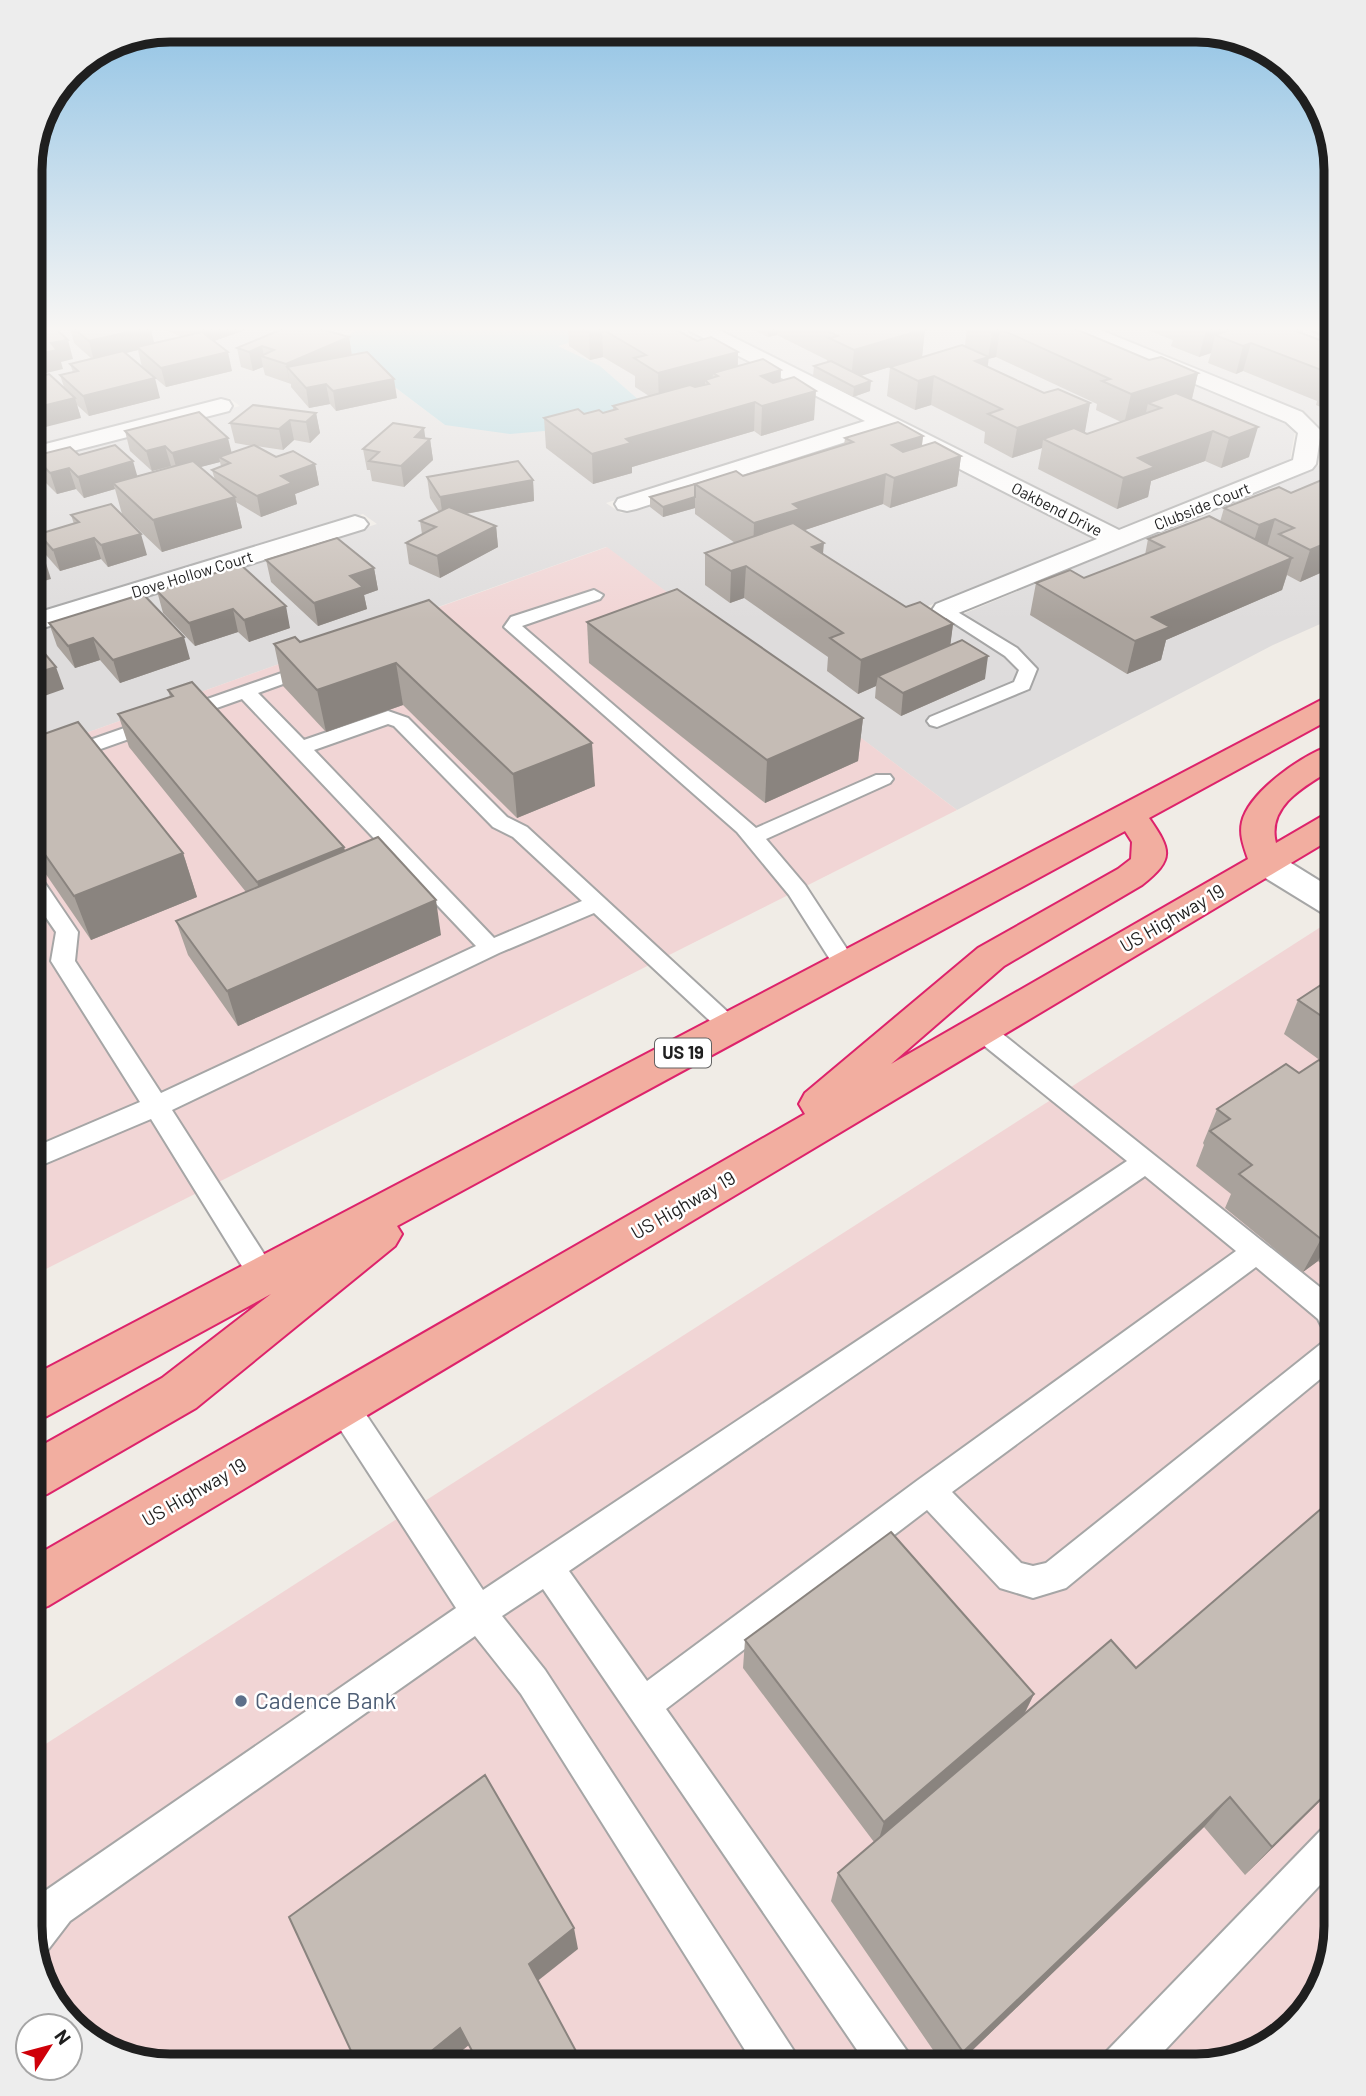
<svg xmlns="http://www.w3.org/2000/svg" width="1366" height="2096" font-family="Barlow,sans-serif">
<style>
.residential{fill:#dedcdc}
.commercial{fill:#f1d5d5}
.water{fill:#a6d4de}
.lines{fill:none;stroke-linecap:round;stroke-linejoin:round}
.service-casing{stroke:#a6a6a6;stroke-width:4}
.minor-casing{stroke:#a6a6a6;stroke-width:4}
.tertiary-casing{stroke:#a6a6a6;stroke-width:4}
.trunk-casing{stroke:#dd236b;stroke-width:4}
.service{fill:#fff;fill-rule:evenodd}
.minor{fill:#fff;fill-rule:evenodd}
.tertiary{fill:#fff;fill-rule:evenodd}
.trunk{fill:#f2aea0;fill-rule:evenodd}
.wall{fill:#a9a29c;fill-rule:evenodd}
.shaded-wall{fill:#8a847f}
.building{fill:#c5bcb5;stroke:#8a847f;stroke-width:2}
.service-dot{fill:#5c6f8a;stroke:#fff;stroke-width:2.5}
.labels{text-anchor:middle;stroke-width:5;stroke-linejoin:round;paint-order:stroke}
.far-street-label{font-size:16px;fill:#1f1f1f;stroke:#fff}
.shield{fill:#fff;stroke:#626262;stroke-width:2}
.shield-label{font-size:18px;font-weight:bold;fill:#1f1f1f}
.street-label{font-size:19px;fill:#1f1f1f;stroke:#fff}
.near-service-label{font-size:23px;fill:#4e5e75;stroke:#fff;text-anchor:start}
.rim{fill:none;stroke:#1f1f1f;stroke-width:9}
</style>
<rect width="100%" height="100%" fill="#f0ece6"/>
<!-- residential -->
<g class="residential">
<polygon points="47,327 315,327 445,425 579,356 557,346 624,327 680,327 864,421 606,503 621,513 882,430 1095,539 923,608 944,622 1320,465 1325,432 1308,415 1093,327 1304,327 1336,339 1336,617 1273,645 957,810 606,547 30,753 30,633 377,524 363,514 30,616 30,462 240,406 229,398 30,449 30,331"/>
<polygon points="714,327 1059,327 1282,420 1295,431 1290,460 1119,529"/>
</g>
<!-- commercial -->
<g class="commercial">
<polygon points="607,547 957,810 30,1277 30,753"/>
<polygon points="1330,921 1336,925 1336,1926 1317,1996 1266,2048 1196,2066 161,2066 100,2047 48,1996 30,1926 30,1754"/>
</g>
<!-- water -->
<polygon class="water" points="363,327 624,327 558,346 600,366 641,402 616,421 544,431 510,434 445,425 335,342"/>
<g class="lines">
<defs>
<g id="service">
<polygon points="594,590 603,595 600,599 522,626 756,828 876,775 890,775 893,779 890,783 766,839 805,885 858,966 854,972 846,974 838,972 789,895 737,832 504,627 511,617"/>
<polygon points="946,605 1017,648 1037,669 1029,689 937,727 930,725 927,721 930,717 1014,682 1019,670 1005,656 940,614 937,610 940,606"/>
<path d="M313 662 322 667 319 671 258 693 304 740 388 711 408 718 507 817 527 827 744 1027 741 1033 732 1036 723 1033 594 913 499 953 172 1110 273 1268 277 1276 273 1284 263 1288 253 1284 151 1119 30 1170V1149L140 1102 51 961 56 932 30 894V875L40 876 78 932 75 961 161 1093 476 946 242 699 30 774V761ZM388 724 394 726 493 827 513 837 582 901 494 938 314 750Z"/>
<path d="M981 1021 990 1024 1336 1300V1366L1066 1588 1033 1598 1000 1588 927 1510 666 1709 907 2051 912 2066H868L543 1589 502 1616 545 1670 794 2051 799 2066H755L521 1694 475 1636 70 1921 47 1951 37 1955C30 1927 24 1917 42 1893L456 1608 331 1415 327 1405 331 1395 342 1392 353 1395 483 1590 1127 1161 972 1036 969 1030 972 1024ZM1145 1176 1236 1251 918 1480 647 1681 569 1571ZM1256 1267 1318 1319 1326 1335 1322 1343 1046 1563 1033 1566 1021 1563 952 1492Z"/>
<polygon points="1336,1822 1336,1868 1150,2066 1102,2066 1107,2051 1323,1828"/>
</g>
<g id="minor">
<polygon points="687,327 713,327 1119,530 1293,460 1298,433 1286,422 1069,331 1066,327 1093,327 1302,412 1321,431 1316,464 1312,469 946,618 936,616 932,610 936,604 1097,539 883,430 636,509 627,511 618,509 615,504 618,499 865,421 690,331"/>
<polygon points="221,399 229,401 232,406 229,411 30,462 30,448"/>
<polygon points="355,516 364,519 368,524 364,529 30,632 30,615"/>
<polygon points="1266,852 1278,855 1336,891 1336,917 1324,914 1254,871 1249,863 1254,855"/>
</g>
<polygon id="tertiary" points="1311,327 1336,327 1336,339 1314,331"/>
<path id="trunk" d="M1336 695V716L1149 818C1171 850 1175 859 1142 885L1004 966 891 1064 1248 859C1244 847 1239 835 1242 822 1249 791 1307 751 1336 744V767C1309 784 1266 804 1276 843L1324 815 1336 812V836L48 1606 30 1613V1559L805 1114 799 1104 805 1093 978 948 1118 869 1131 859 1132 842 1125 831 397 1226 402 1234 395 1246 196 1408 47 1494 30 1501V1452L162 1378 271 1294 47 1416 30 1422V1377L1325 698Z"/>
</defs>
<!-- service casing -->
<use href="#service" class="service-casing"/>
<!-- minor casing -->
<use href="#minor" class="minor-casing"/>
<!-- tertiary casing -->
<use href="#tertiary" class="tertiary-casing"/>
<!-- trunk casing -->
<use href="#trunk" class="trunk-casing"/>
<!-- service -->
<use href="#service" class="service"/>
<!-- minor -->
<use href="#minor" class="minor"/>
<!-- tertiary -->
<use href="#tertiary" class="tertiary"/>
<!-- trunk -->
<use href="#trunk" class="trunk"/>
</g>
<!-- wall -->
<g class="wall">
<polygon points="70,327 150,327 154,343 182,337 158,327 254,327 214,341 232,371 166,387 142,367 138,350 125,353 160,398 89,416 77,405 81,418 64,387 60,375 73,372 70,364 92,359 74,343"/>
<polygon points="568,327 671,327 697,341 738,352 738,366 780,381 814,420 761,436 754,431 632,467 632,473 593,484 546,448 544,418 584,414 603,413 613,410 613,406 649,396 635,387 635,376 603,357 590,360 569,346"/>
<polygon points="747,327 921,327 925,329 922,357 860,376 870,391 853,397 813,376 814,366 827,362 827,360 777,335 768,337"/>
<path d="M967 327H1071L1149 360 1198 373 1192 399 1249 457 1221 468 1205 461 1151 481 1148 497 1117 509 1038 469 1042 448 1012 458 984 443 985 432 931 405 915 410 887 396 890 367 965 346ZM996 357 1097 404 1096 410 1121 422 1087 434 1084 433 1090 403 1044 393 987 367 988 359Z"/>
<polygon points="1139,327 1304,327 1302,333 1336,346 1336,414 1316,405 1317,401 1243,371 1236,374 1208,363 1211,353 1199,357 1171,346 1173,340"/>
<polygon points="300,331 349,337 352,355 397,398 336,411 330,404 309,408 291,387 291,384 265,375 263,367 253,371 241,367 237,348"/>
<path d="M316 413 320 433 310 443 294 440 283 450 256 446 276 457 315 464 319 485 295 494 297 504 261 517 236 502 242 528 162 552 122 514 115 489 84 498 76 489 57 494 40 477 34 456 79 455 137 476 171 467 152 471 130 451 125 431 232 453 252 446 235 443 230 423ZM220 462 221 466 212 470 215 480 200 467Z"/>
<polygon points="923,436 922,446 961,456 957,486 890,508 883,504 805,530 823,554 906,607 953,624 950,645 985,679 901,716 875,698 876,686 858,694 827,671 828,657 744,598 730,603 705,585 705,553 735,543 695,514 695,508 663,517 650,507 650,497 736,471 743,476 844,445 845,438"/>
<polygon points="426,438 430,439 433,460 404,487 372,481 370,470 367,470 363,449"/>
<polygon points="1336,463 1336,566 1300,582 1287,575 1282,590 1166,640 1161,660 1127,674 1030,615 1036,583 1084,578 1145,555 1148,539 1220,522 1224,508 1291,493 1332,476"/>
<polygon points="427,477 533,480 534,501 466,514 496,526 498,547 440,578 409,564 406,543 422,534 420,521 439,512 430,498"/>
<polygon points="71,515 147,555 108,567 101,559 60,571 46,555 39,534 74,524"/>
<polygon points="266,560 374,568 378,590 364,595 367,609 318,626 271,582"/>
<polygon points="241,565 290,628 249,642 238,632 195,646 163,613 157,591"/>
<polygon points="429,600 595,786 517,818 403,705 326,732 283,686 274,644 300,642"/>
<polygon points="587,622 863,718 858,761 765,803 589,663"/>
<polygon points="49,623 190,659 120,683 100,660 75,668 57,646"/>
<polygon points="168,690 344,847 345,851 441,935 238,1026 188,955 176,921 246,892 129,747 118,714 170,697"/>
<polygon points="30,739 183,853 197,897 91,940 30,851"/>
<polygon points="1336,975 1336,1072 1284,1034 1298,1000"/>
<polygon points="1336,1072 1336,1276 1318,1261 1303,1272 1225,1208 1231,1194 1196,1166 1204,1145 1203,1143 1217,1109 1299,1073"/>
<polygon points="1336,1496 1336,1785 1245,1875 1204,1827 956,2066 944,2066 831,1901 838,1873 874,1842 743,1668 745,1640 1034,1694 1024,1715 1136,1668"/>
</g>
<!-- shaded-wall -->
<g class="shaded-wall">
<polygon points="150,327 155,346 137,347 138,350 94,361 89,341"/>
<polygon points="198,327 254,327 202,345"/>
<polygon points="768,327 777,327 777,335 768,337"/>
<polygon points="1212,327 1259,327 1215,335 1211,353 1199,357 1206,329"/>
<polygon points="1301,327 1304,327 1296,354 1293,330"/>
<polygon points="602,329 603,357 590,360 589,332"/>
<polygon points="925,329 922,357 851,379 854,350"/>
<polygon points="1000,329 996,357 988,359 992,332"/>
<polygon points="349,337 352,357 287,367 290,384 286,364"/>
<polygon points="68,340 73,359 61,362 63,369 30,377 30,356 51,343"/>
<polygon points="1251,343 1243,371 1236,374 1243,346"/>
<polygon points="262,346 264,357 261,356 263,367 253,371 249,352"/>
<polygon points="228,352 232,371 166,387 161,368"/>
<polygon points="738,352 737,381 718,376 713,373 712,387 705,380 705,389 659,402 658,373"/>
<polygon points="989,357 985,385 975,361"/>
<polygon points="781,370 780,399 761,376"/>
<polygon points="1198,373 1191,402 1161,408 1148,403 1145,417 1124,424 1131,394"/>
<polygon points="934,376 931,405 915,410 918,381"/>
<polygon points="155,378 160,398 89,416 83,396"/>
<polygon points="394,379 397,398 336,411 333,391"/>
<polygon points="871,381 870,391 853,397 854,387"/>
<polygon points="326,384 330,404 309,408 306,388"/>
<polygon points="816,391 814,420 761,436 762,406"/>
<polygon points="75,398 81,418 30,431 30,409"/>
<polygon points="755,402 754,431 632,467 632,473 593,484 592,454 626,439"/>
<polygon points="1090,403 1085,432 1053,444 1043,439 1042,448 1012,458 1017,428"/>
<polygon points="316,413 320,433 310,443 306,422"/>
<polygon points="290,420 294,440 283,450 279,429"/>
<polygon points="1258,427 1249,457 1221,468 1229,438"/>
<polygon points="424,428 426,443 430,439 433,460 404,487 401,466 415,437"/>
<polygon points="1213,431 1205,461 1151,481 1148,497 1117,509 1123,478 1138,458"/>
<polygon points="923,436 919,466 892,445"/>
<polygon points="228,438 233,458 219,457 220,462 178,473 172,453"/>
<polygon points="165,446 171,466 152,471 146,451"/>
<polygon points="961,456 957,486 890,508 894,478"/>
<polygon points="133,461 139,482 113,483 115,489 84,498 78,477"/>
<polygon points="315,464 319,485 295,494 297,504 261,517 257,496 281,476"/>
<polygon points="69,468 76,489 57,494 50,473"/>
<polygon points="886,474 883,504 799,532 753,555 754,523 793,504"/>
<polygon points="35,475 42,496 30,499 30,476"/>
<polygon points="533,480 534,501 443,518 440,497"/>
<polygon points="235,497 242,528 162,552 153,520"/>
<polygon points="695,497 695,508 663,517 663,507"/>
<polygon points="1275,519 1266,550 1249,557 1259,525"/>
<polygon points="496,526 498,547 440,578 437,556"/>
<polygon points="141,534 147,555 108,567 101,545"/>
<polygon points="94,538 101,559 60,571 53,550"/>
<polygon points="1336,539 1336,566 1300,582 1310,550"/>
<polygon points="824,543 821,574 812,547"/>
<polygon points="44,557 51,579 30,585 30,561"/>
<polygon points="1292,558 1282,590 1166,640 1161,660 1127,674 1135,641 1152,617"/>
<polygon points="746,566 744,598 730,603 731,571"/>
<polygon points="374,568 378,590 364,595 367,609 318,626 314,603 350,576"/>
<polygon points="286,606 290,628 249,642 244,620"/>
<polygon points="233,609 238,632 195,646 189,623"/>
<polygon points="953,624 949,656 878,676 876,686 858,694 861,660"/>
<polygon points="184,637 190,659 120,683 113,660"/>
<polygon points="93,638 100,660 75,668 68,646"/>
<polygon points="988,656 985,679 901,716 903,693"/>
<polygon points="396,663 403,705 326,732 317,690"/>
<polygon points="56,667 64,689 30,701 30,675"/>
<polygon points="863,718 858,761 765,803 767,760"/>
<polygon points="592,743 595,786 517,818 513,774"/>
<polygon points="344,847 351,882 266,917 257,882"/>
<polygon points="183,853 197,897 91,940 74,896"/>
<polygon points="436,900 441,935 238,1026 227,991"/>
<polygon points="1336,1227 1318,1261 1303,1272 1321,1239"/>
<polygon points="1034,1694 1021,1720 877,1846 884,1822"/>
<polygon points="1336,1784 1336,1785 1245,1875 1272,1847"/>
<polygon points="1230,1797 1204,1827 956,2066 953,2066 963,2052"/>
<polygon points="574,1928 578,1949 535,1983 529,1964"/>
<polygon points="460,2028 469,2045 443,2066 413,2066"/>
</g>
<!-- building -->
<g class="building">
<polygon points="30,327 54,327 68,340 51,343 57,350 30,356"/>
<polygon points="72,327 150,327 89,341"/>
<polygon points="287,327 300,331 309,327 315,327 349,337 286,364 261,356 274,350 262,346 249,352 237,348"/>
<polygon points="581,327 671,327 697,341 711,337 738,352 658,373 634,358 646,355 602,329 589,332"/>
<polygon points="819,327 921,327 925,329 854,350 829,338 838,336"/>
<polygon points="982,327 1071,327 1149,360 1161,357 1198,373 1131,394 1102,381 1110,379 1000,329 992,332"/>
<polygon points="1239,327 1301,327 1293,330 1336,346 1336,381 1325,377 1332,374 1251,343 1243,346 1215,335"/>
<polygon points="202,332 228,352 161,368 137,347"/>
<polygon points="962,345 989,357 975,361 1044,393 1058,389 1090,403 1017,428 988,414 1002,409 934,376 918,381 890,367"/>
<polygon points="123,351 155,378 83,396 60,375 78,371 70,364"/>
<polygon points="367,352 394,379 333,391 326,384 306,388 287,367"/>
<polygon points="763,359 781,370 761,376 773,383 794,377 816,391 762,406 755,402 626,439 631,443 592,454 544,418 578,409 584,414 599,410 603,413 617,409 613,406 690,385 695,387 709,384 705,380 718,376 713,373"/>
<polygon points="831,361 871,381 854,387 814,366"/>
<polygon points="49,374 75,398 30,409 30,379"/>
<polygon points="1176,393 1258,427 1229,438 1213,431 1138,458 1155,467 1123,478 1043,439 1074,428 1087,434 1161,408 1148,403"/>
<polygon points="253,405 316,413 306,422 290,420 279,429 230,423"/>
<polygon points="199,412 228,438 172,453 165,446 146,451 125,431"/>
<polygon points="898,422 923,436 892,445 903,452 935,442 961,456 894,478 886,474 793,504 800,509 754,523 695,484 736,471 743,476 853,442 845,438"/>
<polygon points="393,423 424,428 415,437 430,439 401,466 369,461 379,452 363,449"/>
<polygon points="115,445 133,461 78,477 69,468 50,473 34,456 70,447 79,455"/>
<polygon points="254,445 276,457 293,451 315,464 281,476 292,483 257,496 212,470 230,463 219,457"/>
<polygon points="193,461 235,497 153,520 113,483"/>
<polygon points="518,461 533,480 440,497 427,477"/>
<polygon points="1336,474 1336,539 1310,550 1279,534 1294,528 1275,519 1259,525 1224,508 1279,487 1291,493"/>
<polygon points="695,484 695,497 663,507 650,497"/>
<polygon points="111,504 141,534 101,545 94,538 53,550 39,534 79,522 71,515"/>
<polygon points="449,507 496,526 437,556 406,543 436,527 420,521"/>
<polygon points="1209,516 1292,558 1152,617 1170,627 1135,641 1036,583 1070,570 1084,578 1164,547 1148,539"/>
<polygon points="793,523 824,543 812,547 906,607 920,602 953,624 861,660 830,638 843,633 746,566 731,571 705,553"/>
<polygon points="337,538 374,568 350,576 363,587 314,603 266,560"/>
<polygon points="30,542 44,557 30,561"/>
<polygon points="241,565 286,606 244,620 233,609 189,623 157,591"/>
<polygon points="677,589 863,718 767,760 587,622"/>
<polygon points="143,594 184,637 113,660 93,638 68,646 49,623"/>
<polygon points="429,600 592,743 513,774 396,663 317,690 274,644 295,637 300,642"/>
<polygon points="30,636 56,667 30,675"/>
<polygon points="962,640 988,656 903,693 878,676"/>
<polygon points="192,682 344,847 257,882 118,714 173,696 168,690"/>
<polygon points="78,722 183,853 74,896 30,833 30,739"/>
<polygon points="378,837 436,900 227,991 176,921"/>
<polygon points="1336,975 1336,1026 1298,1000"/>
<polygon points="1319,1060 1336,1072 1336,1227 1321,1239 1239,1174 1252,1165 1210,1131 1230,1119 1217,1109 1286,1064 1299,1073"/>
<polygon points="1336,1496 1336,1784 1272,1847 1230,1797 963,2052 838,1873 1111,1640 1136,1668"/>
<polygon points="891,1532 1034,1694 884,1822 745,1640"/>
<polygon points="485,1775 574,1928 529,1964 584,2066 480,2066 460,2028 413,2066 358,2066 289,1917"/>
</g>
<!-- sky -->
<linearGradient id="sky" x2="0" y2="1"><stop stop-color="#8dc1e4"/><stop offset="0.53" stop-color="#f8f6f4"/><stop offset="1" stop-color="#f8f6f4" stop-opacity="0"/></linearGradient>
<rect width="1366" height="620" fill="url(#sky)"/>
<!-- markers -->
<circle class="service-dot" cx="241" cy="1701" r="7"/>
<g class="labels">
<!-- far-street labels -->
<g class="far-street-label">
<text transform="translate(1202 506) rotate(-22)" y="6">Clubside Court</text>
<text transform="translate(1057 509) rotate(27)" y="6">Oakbend Drive</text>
<text transform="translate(192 574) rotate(-17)" y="6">Dove Hollow Court</text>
</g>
<!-- shield labels -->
<rect class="shield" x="655" y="1038.5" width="56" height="29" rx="5"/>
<g class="shield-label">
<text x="683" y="1059">US 19</text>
</g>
<!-- street labels -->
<g class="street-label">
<text transform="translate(1172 918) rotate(-30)" y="7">US Highway 19</text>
<text transform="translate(683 1205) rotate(-30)" y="7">US Highway 19</text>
<text transform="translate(194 1492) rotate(-30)" y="7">US Highway 19</text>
</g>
<!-- near-service labels -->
<g class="near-service-label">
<text x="255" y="1709">Cadence Bank</text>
</g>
</g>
<!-- crop -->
<path d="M0 0H1366V2096H0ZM170 42H1196A128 128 0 0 1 1324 170V1926A128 128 0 0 1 1196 2054H170A128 128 0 0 1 42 1926V170A128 128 0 0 1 170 42Z" fill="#ededed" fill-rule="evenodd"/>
<path class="rim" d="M170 42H1196A128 128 0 0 1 1324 170V1926A128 128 0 0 1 1196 2054H170A128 128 0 0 1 42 1926V170A128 128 0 0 1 170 42Z"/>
<!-- north arrow -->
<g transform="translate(49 2047) rotate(54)"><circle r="33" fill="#ffffff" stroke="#a5a5a5" stroke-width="2"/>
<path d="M0-5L12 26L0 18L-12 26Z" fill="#cf0009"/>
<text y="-10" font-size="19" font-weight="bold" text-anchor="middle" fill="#1f1f1f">N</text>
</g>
</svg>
